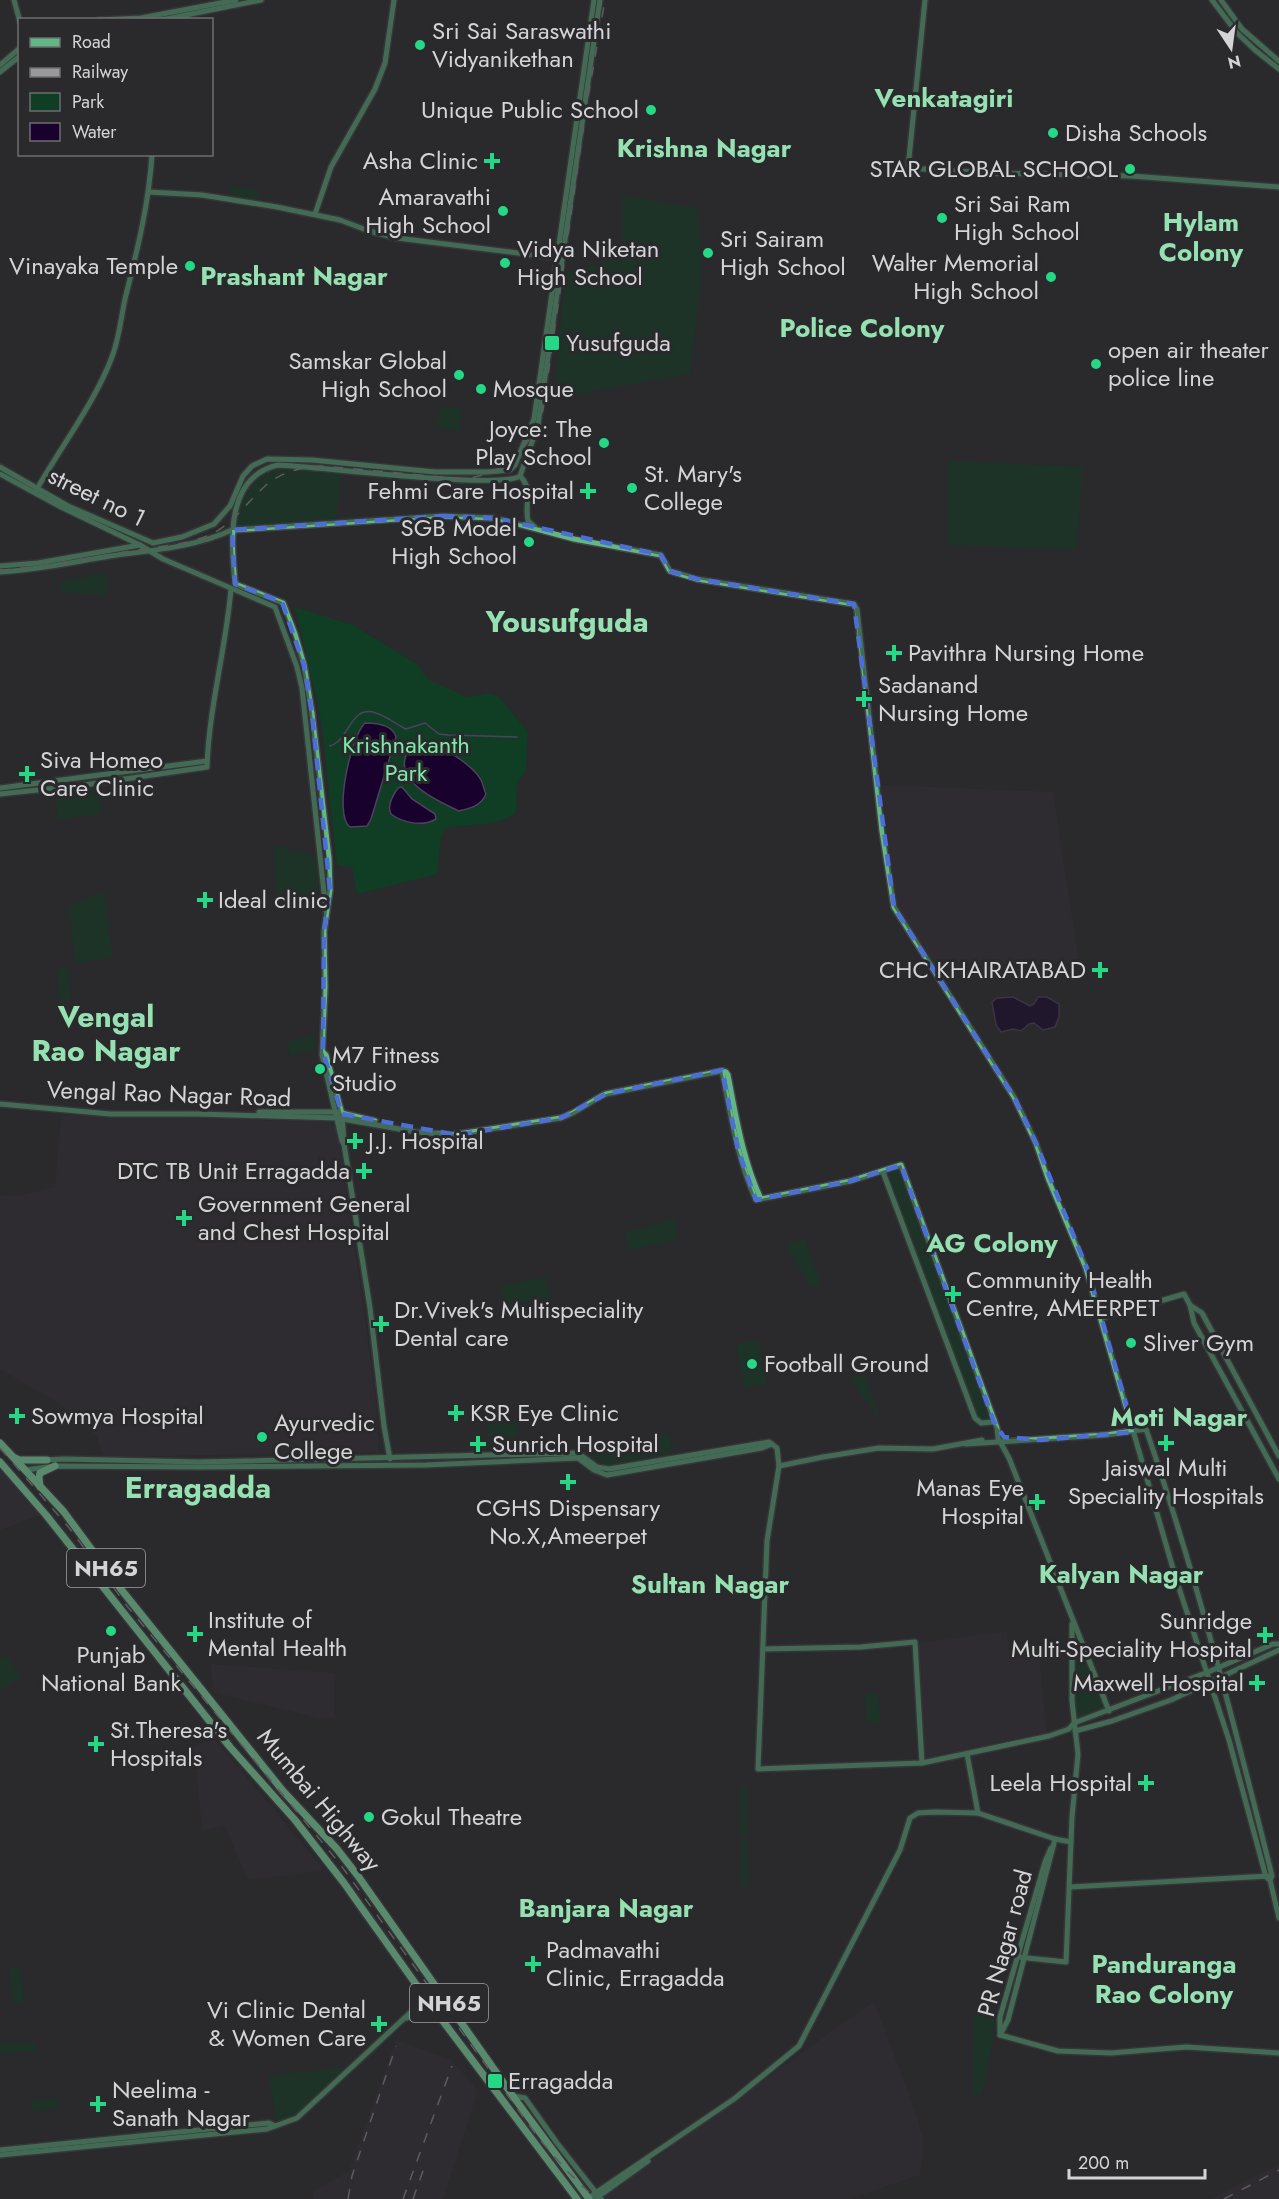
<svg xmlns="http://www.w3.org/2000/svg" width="1279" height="2199" font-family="Jost,sans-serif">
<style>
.built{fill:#332f39}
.green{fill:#0f3e25}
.water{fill:#18012d;stroke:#50405f;stroke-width:1.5}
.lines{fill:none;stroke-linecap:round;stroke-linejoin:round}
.stream{stroke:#50405f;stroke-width:1.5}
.secondary-casing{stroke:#454447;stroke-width:8}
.highway-casing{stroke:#454447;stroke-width:10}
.secondary{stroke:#61b885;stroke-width:5}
.highway{stroke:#93febf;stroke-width:7}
.rail{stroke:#99989b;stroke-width:1.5;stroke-dasharray:10 10;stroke-linecap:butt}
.marked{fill:none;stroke:#4b6fd7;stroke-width:4.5;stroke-dasharray:12 8;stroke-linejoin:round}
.poi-dot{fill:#25d886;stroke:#2a292c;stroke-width:2}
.labels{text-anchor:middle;stroke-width:6;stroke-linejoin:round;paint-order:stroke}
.shield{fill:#2a292c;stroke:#a1a0a2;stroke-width:1.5}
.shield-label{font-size:22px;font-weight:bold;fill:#d4d3d5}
.poi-label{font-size:24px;fill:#d4d3d5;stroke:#2a292c;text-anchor:start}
.street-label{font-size:24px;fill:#d4d3d5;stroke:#2a292c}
.park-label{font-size:24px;fill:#7be9a9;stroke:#2a292c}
.neighbourhood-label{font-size:26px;font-weight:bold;fill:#95e1b2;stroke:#2a292c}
.district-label{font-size:30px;font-weight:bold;fill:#95e1b2;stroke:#2a292c}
</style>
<rect width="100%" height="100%" fill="#2a292c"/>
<!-- built -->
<g class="built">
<polygon points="881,785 1053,792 1079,963 934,969 894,903"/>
<polygon points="61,1115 329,1122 337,1128 361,1291 375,1395 379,1452 103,1457 97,1436 60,1404 0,1369 0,1195 18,1196 55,1187"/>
<polygon points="0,1465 40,1515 0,1530"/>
<polygon points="1006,1631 1010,1654 1038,1649 1047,1732 924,1758 917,1643"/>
<polygon points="211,1664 334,1673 334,1717 322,1719 213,1692"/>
<polygon points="213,1738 323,1868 321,1871 248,1880 225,1826 202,1831 194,1747"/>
<polygon points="874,2001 914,2108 924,2142 920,2175 849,2199 603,2199 601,2197"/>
<polygon points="396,2040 452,2060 478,2091 443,2199 313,2199 312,2192 349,2171"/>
<polygon points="1279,2164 1279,2199 1210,2199"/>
</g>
<!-- green -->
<g class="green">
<polygon points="231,185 258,190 257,200 230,195"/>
<polygon points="623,195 697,208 702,272 690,374 554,398 565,272 623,258"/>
<polygon points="440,407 462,409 460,431 437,428"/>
<polygon points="948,461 1083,467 1076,550 948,545"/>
<polygon points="278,469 342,472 336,521 236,529 237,507 259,478"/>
<polygon points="108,573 106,596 62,592 61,581"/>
<path d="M295 607 353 625 417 664 427 679 467 697 488 693 498 696 528 732 526 770 517 783 516 812C498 829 467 822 444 829L441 838 437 874 357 894 352 867 337 865 321 720Z"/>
<polygon points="99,780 101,814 58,820 54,786"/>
<polygon points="287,846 289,852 301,851 317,858 319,875 317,907 277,900 274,847"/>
<polygon points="104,891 113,958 75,963 69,906"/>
<polygon points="68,967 71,1000 59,1002 57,969"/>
<polygon points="313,1035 316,1049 290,1055 287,1042"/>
<polygon points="901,1165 994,1422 981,1423 975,1418 883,1172"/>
<polygon points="675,1219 678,1240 629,1250 625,1232"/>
<polygon points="805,1239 821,1285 811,1288 786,1245"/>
<polygon points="546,1277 550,1297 505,1306 501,1285"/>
<polygon points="758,1340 767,1384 745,1388 736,1344"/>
<polygon points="864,1374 881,1422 850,1379"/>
<polygon points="516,1421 518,1453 491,1454 487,1423"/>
<polygon points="669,1434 672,1453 609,1465 589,1457 589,1453"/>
<polygon points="1074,1633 1105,1710 1077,1720 1074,1699"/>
<polygon points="6,1655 21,1676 0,1691 0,1659"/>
<polygon points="865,1693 878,1693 881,1723 866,1722"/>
<polygon points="740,1787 746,1787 747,1836 741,1837"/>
<rect x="741" y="1840" width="6" height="47"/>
<polygon points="20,1967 24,2003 13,2003 9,1968"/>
<polygon points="974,2014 997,2019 982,2095 973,2094"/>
<polygon points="31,2042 32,2044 35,2044 35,2051 0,2054 0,2044"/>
<polygon points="347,2067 297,2115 277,2124 269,2077 273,2075"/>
<polygon points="57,2099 59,2108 32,2111 32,2101"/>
</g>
<!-- water -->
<g class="water">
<path d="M365 723C376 723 393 725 396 737L371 819 367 826 350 827C333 815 351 736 365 723Z"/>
<path d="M419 741C437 742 472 764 481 780 483 784 484 790 486 794 481 806 470 808 459 811 440 802 399 784 405 759 406 751 412 745 419 741Z"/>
<path d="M402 787 412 799 435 814 436 819C423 827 403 823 391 814 387 806 393 795 398 788Z"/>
<polygon points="1013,997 1030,1006 1034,1004 1038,997 1047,997 1059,1004 1059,1017 1055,1027 1043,1030 1034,1023 1029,1024 1021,1031 1013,1029 1001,1032 996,1025 992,1002 997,998"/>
</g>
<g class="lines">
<!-- stream -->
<path class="stream" d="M330 746C350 740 350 704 376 713 386 716 396 724 406 729L425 723 439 734 448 735 517 737"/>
<defs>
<g id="secondary">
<polyline points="14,0 20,22"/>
<polyline points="925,0 908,168 987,173 1131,176 1279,187"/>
<polyline points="1212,0 1237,33 1255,50 1279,69"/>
<polyline points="1221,0 1242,29 1279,61"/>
<polyline points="99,20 141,18 236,0"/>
<polyline points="161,20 261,0"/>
<polyline points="0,65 20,48"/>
<polyline points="0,72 20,56"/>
<polyline points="149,192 202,195 277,207 340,220 369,231 397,238 558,258"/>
<polyline points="315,214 331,167 375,89 385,63 394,0"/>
<polyline points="0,467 68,506 153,543 182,537 214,524 230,506 243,476 252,466 267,459 312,460 435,472 487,472 510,470 515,465 534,419 594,0"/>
<polyline points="0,474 61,507 140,545 163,559 275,607 297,667 302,688 326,911"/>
<path d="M520 476C534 490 524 504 528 521L535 527"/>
<path d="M37 489C62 445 94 404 112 357 119 339 121 318 125 299 137 251 149 204 152 154"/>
<polyline points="0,566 38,563 140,545"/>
<path d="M0 572C37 570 73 562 110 556 152 550 192 548 232 530L443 516 495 518 574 539 661 555 670 571 697 579 854 604 857 609 882 831 894 907 1014 1097 1036 1143 1048 1178 1086 1268 1176 1579 1229 1740 1266 1877 1270 1880 1279 1918"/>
<polyline points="0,788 207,761"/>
<path d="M0 794 84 785 207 767C209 707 226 648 231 589"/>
<polyline points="323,1052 326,1055 342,1114 344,1144 370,1308 384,1426 390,1459"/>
<path d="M722 1071C731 1115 737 1159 756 1200L851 1181 901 1165 997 1428 998 1438 1009 1458 1109 1711"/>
<path d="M722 1071 726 1072 728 1075C736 1117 743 1160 761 1199"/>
<path d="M0 1104 110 1114H198L337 1118 416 1132 452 1135 561 1118C578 1113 590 1101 606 1094L722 1071"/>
<polyline points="259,1112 337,1112 375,1121"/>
<path d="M344 1144 342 1141 322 1055 325 987 324 931 330 890 329 858 312 713 304 665 295 634 283 603 235 584C231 541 225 477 278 465 314 466 501 490 520 476L538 425 600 0"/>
<polyline points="883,1172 975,1418 981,1423 994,1422"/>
<polyline points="1190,1305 1202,1313 1279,1456"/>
<polyline points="1102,1318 1184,1294 1190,1305 1194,1323 1279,1479"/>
<path d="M966 1444 1106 1435 1146 1429C1196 1575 1235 1726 1272 1876L1270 1880"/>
<polyline points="46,1460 64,1459 199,1462 578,1453 597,1467 609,1469 769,1442 777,1448 779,1466 767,1541 758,1769 922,1763 1049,1736 1069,1729 1074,1723 1208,1672 1273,1644 1279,1644"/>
<polyline points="779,1466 823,1457 879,1448 933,1449 982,1440"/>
<polyline points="26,1470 55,1466 200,1467 426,1465 578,1458 594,1470 607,1475 762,1448 772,1444"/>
<polyline points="763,1649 861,1647 915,1642 922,1763"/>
<polyline points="1075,1731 1112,1721 1171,1700 1279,1650"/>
<polyline points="967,1754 978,1813"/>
<polyline points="1070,1887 1269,1876"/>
<polyline points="1018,1957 1066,1962 1072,1817 1078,1754 1072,1701 1072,1624"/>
<polyline points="407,2018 430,2004"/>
<polyline points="1000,2032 1000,2017 1045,1862 1051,1848"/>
<polyline points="1000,2035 1058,2051 1111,2053 1186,2047 1279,2053"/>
<polyline points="1000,2035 1008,2020 1055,1839"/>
<polyline points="513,2096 525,2098 557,2143 601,2199"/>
<polyline points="0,2150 269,2123 275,2126"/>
<polyline points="0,2155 267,2129 297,2118 426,1998"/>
<polyline points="588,2198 734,2099 799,2046 900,1850 910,1818 918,1813 935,1812 978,1813 1055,1839 1071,1842"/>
<polyline points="595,2199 648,2161"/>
</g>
<g id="highway">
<polyline points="0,1443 64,1512 120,1588 202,1690 283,1791 337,1849 358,1876 515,2099 589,2199"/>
<polyline points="15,1458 19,1460 47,1460"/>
<polyline points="0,1462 46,1515 230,1747 295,1820 344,1883 430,2004 577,2199"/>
<polyline points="40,1487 39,1477 40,1473 55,1466"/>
<polyline points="418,2012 441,2018"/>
</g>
</defs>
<!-- secondary casing -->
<use href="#secondary" class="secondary-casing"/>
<!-- highway casing -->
<use href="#highway" class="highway-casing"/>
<!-- secondary -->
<use href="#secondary" class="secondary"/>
<!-- highway -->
<use href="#highway" class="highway"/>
<!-- rail -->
<g class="rail">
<path d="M0 570C46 567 91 557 137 550 160 546 187 545 209 535 233 525 245 504 264 487 280 472 301 467 323 466L463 479C505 474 530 450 543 410L587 103 605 0"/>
<polyline points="0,1448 70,1529 127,1606 340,1864 540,2140 568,2172 596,2199"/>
<polyline points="348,2199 352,2176 396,2046"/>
<polyline points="403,2199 452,2066"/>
<polyline points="413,2199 424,2168"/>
<polyline points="1224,2199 1279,2170"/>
</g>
</g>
<!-- marked area -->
<path d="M0 0H1279V2199H0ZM443 516 495 518 661 555 670 571 697 579 854 604 894 907 1014 1097 1036 1143 1088 1271 1134 1432 1040 1440 1004 1437 994 1422 901 1165 851 1181 756 1200 738 1150 722 1070 606 1094 561 1118 457 1135 342 1114 323 1052 324 931 330 890 312 713 304 665 282 602 235 584 232 530Z" fill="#2a292c" fill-opacity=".55" fill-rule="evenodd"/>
<path class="marked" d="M443 516 495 518 661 555 670 571 697 579 854 604 894 907 1014 1097 1036 1143 1088 1271 1134 1432 1040 1440 1004 1437 994 1422 901 1165 851 1181 756 1200 738 1150 722 1070 606 1094 561 1118 457 1135 342 1114 323 1052 324 931 330 890 312 713 304 665 282 602 235 584 232 530Z"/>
<!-- markers -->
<g class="poi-dot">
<circle cx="420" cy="45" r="6"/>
<circle cx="651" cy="110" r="6"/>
<circle cx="1053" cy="133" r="6"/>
<path d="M489 152h6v6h6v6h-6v6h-6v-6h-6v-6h6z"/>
<circle cx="1130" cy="169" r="6"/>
<circle cx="503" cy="211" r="6"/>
<circle cx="942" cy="218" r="6"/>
<circle cx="708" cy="253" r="6"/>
<circle cx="505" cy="263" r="6"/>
<circle cx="190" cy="266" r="6"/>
<circle cx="1051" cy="277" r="6"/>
<rect x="544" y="335" width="16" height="16" rx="3"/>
<circle cx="1096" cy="364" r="6"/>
<circle cx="459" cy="375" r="6"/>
<circle cx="481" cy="389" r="6"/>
<circle cx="604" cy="443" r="6"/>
<circle cx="632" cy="488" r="6"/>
<path d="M585 482h6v6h6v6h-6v6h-6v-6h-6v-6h6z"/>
<circle cx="529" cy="542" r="6"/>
<path d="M891 644h6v6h6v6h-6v6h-6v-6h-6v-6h6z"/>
<path d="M861 690h6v6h6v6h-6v6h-6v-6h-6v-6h6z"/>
<path d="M24 765h6v6h6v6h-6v6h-6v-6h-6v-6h6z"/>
<path d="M202 891h6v6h6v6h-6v6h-6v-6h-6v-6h6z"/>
<path d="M1097 961h6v6h6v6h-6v6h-6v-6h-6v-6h6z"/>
<circle cx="320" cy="1069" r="6"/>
<path d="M352 1132h6v6h6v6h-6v6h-6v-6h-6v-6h6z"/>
<path d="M361 1162h6v6h6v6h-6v6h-6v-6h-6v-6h6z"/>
<path d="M181 1209h6v6h6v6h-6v6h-6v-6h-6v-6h6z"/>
<path d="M950 1285h6v6h6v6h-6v6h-6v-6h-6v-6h6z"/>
<path d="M378 1315h6v6h6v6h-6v6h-6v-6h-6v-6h6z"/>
<circle cx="1131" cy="1343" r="6"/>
<circle cx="752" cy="1364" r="6"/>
<path d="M453 1404h6v6h6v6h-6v6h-6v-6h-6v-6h6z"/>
<path d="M14 1407h6v6h6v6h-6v6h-6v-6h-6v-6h6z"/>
<circle cx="262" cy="1437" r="6"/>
<path d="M1163 1434h6v6h6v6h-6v6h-6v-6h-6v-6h6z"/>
<path d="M475 1435h6v6h6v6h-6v6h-6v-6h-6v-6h6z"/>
<path d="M565 1473h6v6h6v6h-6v6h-6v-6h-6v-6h6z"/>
<path d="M1034 1493h6v6h6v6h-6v6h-6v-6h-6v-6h6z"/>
<circle cx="111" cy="1631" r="6"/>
<path d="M192 1625h6v6h6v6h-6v6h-6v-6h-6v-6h6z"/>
<path d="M1262 1626h6v6h6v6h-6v6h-6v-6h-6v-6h6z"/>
<path d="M1254 1674h6v6h6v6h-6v6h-6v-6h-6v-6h6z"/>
<path d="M93 1735h6v6h6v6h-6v6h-6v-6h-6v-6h6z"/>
<path d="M1143 1774h6v6h6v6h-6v6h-6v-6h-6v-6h6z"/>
<circle cx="369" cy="1817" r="6"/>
<path d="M530 1955h6v6h6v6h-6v6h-6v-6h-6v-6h6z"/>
<path d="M376 2015h6v6h6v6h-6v6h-6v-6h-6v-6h6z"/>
<rect x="487" y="2073" width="16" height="16" rx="3"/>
<path d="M95 2095h6v6h6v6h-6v6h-6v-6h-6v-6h6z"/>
</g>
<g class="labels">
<!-- shield labels -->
<g class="shield">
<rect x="67" y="1549" width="78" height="38" rx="4.5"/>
<rect x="410" y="1984" width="78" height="38" rx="4.5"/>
</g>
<g class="shield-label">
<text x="106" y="1576">NH65</text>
<text x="449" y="2011">NH65</text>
</g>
<!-- poi labels -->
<g class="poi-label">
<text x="432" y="39">Sri Sai Saraswathi<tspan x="432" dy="28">Vidyanikethan</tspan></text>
<text x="639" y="118" text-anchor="end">Unique Public School</text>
<text x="1065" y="141">Disha Schools</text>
<text x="478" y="169" text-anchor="end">Asha Clinic</text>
<text x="1118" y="177" text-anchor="end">STAR GLOBAL SCHOOL</text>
<text x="491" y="205" text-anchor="end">Amaravathi<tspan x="491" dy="28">High School</tspan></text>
<text x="954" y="212">Sri Sai Ram<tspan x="954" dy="28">High School</tspan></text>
<text x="720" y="247">Sri Sairam<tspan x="720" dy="28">High School</tspan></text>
<text x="517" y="257">Vidya Niketan<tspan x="517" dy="28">High School</tspan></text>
<text x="1039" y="271" text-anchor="end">Walter Memorial<tspan x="1039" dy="28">High School</tspan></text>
<text x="178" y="274" text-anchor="end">Vinayaka Temple</text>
<text x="566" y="351">Yusufguda</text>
<text x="1108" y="358">open air theater<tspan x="1108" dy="28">police line</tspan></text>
<text x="447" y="369" text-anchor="end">Samskar Global<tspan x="447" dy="28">High School</tspan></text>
<text x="493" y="397">Mosque</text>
<text x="592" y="437" text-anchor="end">Joyce: The<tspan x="592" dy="28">Play School</tspan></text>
<text x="644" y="482">St. Mary's<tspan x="644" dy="28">College</tspan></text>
<text x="574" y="499" text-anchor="end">Fehmi Care Hospital</text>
<text x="517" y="536" text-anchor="end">SGB Model<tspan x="517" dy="28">High School</tspan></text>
<text x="908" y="661">Pavithra Nursing Home</text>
<text x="878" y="693">Sadanand<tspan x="878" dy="28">Nursing Home</tspan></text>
<text x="40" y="768">Siva Homeo<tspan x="40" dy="28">Care Clinic</tspan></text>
<text x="218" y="908">Ideal clinic</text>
<text x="1086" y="978" text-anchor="end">CHC KHAIRATABAD</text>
<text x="332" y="1063">M7 Fitness<tspan x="332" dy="28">Studio</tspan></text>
<text x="368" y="1149">J.J. Hospital</text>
<text x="350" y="1179" text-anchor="end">DTC TB Unit Erragadda</text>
<text x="198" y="1212">Government General<tspan x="198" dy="28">and Chest Hospital</tspan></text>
<text x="966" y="1288">Community Health<tspan x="966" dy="28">Centre, AMEERPET</tspan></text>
<text x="394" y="1318">Dr.Vivek's Multispeciality<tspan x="394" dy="28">Dental care</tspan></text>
<text x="1143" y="1351">Sliver Gym</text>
<text x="764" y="1372">Football Ground</text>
<text x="470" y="1421">KSR Eye Clinic</text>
<text x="31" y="1424">Sowmya Hospital</text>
<text x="274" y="1431">Ayurvedic<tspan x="274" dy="28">College</tspan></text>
<text x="492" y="1452">Sunrich Hospital</text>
<text x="1166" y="1476" text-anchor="middle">Jaiswal Multi<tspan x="1166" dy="28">Speciality Hospitals</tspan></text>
<text x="1024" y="1496" text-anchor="end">Manas Eye<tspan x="1024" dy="28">Hospital</tspan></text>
<text x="568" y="1516" text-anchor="middle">CGHS Dispensary<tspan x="568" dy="28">No.X,Ameerpet</tspan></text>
<text x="208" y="1628">Institute of<tspan x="208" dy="28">Mental Health</tspan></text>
<text x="1252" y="1629" text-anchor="end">Sunridge<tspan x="1252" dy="28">Multi-Speciality Hospital</tspan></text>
<text x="111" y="1663" text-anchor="middle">Punjab<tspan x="111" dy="28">National Bank</tspan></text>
<text x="1244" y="1691" text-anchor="end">Maxwell Hospital</text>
<text x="110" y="1738">St.Theresa's<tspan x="110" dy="28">Hospitals</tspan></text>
<text x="1132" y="1791" text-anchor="end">Leela Hospital</text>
<text x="381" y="1825">Gokul Theatre</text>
<text x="546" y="1958">Padmavathi<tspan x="546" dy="28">Clinic, Erragadda</tspan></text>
<text x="366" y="2018" text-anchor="end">Vi Clinic Dental<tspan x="366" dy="28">&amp; Women Care</tspan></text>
<text x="508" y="2089">Erragadda</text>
<text x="112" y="2098">Neelima -<tspan x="112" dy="28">Sanath Nagar</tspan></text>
</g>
<!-- street labels -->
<g class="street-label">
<text transform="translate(97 497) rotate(26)" y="8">street no 1</text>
<text transform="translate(169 1094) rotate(2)" y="8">Vengal Rao Nagar Road</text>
<text transform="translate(319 1800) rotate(50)" y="8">Mumbai Highway</text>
<text transform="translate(1005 1943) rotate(-75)" y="8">PR Nagar road</text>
</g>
<!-- park labels -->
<g class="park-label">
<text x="406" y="753">Krishnakanth<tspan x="406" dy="28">Park</tspan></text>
</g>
<!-- neighbourhood labels -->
<g class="neighbourhood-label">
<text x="944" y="107">Venkatagiri</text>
<text x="704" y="157">Krishna Nagar</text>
<text x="1201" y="231">Hylam<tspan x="1201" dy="30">Colony</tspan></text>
<text x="294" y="285">Prashant Nagar</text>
<text x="862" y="337">Police Colony</text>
<text x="992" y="1252">AG Colony</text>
<text x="1179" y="1426">Moti Nagar</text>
<text x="1121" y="1583">Kalyan Nagar</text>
<text x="710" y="1593">Sultan Nagar</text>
<text x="606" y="1917">Banjara Nagar</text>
<text x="1164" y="1973">Panduranga<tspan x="1164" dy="30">Rao Colony</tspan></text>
</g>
<!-- district labels -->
<g class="district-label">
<text x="567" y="632">Yousufguda</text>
<text x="106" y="1027">Vengal<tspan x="106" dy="34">Rao Nagar</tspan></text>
<text x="198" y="1498">Erragadda</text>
</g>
</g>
<!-- legend -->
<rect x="18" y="18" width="195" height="138" fill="#2a292c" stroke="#6e6d70" stroke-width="1.5"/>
<rect x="30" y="38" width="30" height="9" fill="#61b885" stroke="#6e6d70" stroke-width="1.5"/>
<text x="72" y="48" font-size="18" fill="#d4d3d5">Road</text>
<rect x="30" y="68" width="30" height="9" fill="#99989b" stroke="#6e6d70" stroke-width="1.5"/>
<text x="72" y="78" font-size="18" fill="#d4d3d5">Railway</text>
<rect x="30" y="93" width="30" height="18" fill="#0f3e25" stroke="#6e6d70" stroke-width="1.5"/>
<text x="72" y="108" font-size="18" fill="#d4d3d5">Park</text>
<rect x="30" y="123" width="30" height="18" fill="#18012d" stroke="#6e6d70" stroke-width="1.5"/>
<text x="72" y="138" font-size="18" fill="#d4d3d5">Water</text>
<!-- north arrow -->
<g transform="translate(1231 48) rotate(167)" stroke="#2a292c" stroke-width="4.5" paint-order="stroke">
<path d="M0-4.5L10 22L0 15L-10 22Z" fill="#d4d3d5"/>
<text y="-9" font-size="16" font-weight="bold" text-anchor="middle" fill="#d4d3d5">N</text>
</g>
<!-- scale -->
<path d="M1069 2169v9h136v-9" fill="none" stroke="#d4d3d5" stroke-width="3"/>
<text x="1078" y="2169" font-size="18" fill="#d4d3d5" stroke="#2a292c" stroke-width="4.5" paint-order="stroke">200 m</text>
</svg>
